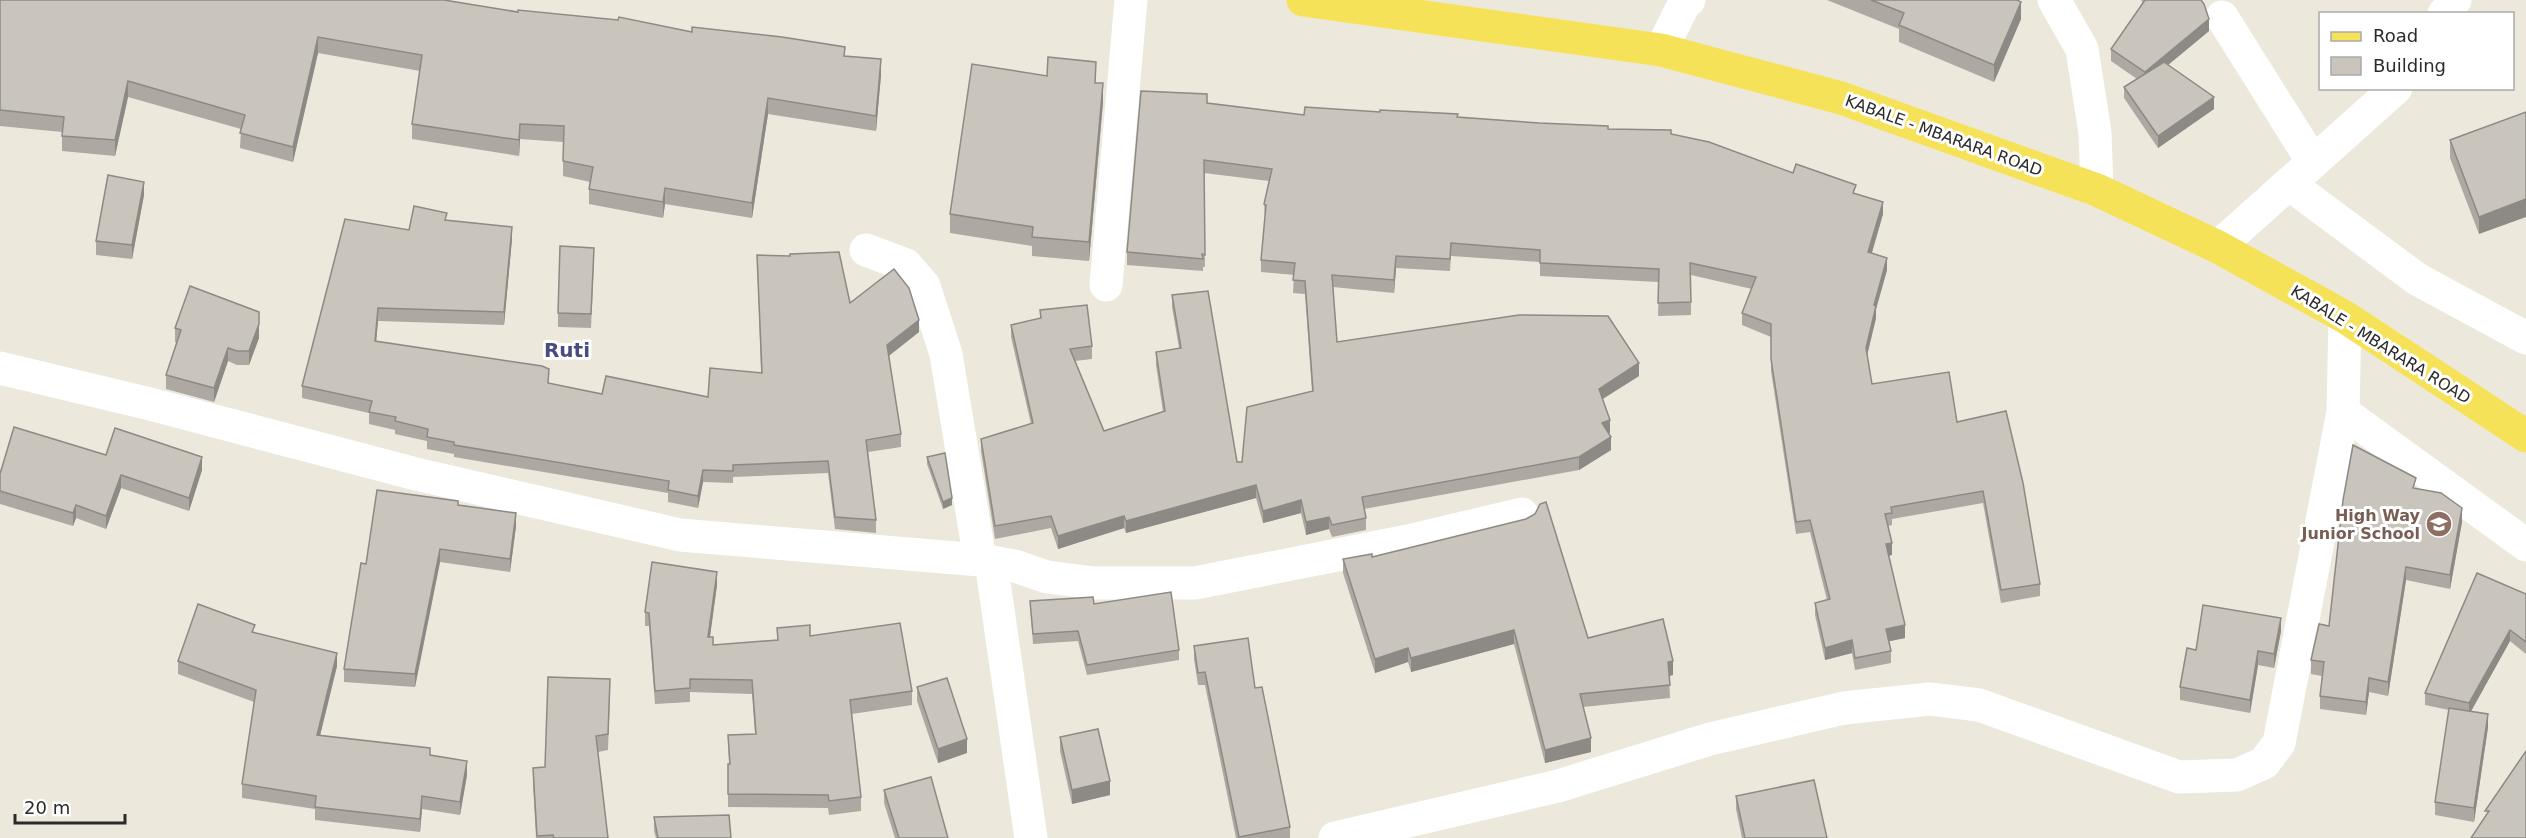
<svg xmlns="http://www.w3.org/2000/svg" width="2526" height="838" font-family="'DejaVu Sans',sans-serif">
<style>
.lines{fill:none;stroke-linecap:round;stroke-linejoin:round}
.minor{stroke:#fff;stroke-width:33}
.major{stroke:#f6e258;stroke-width:33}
.wall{fill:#ada9a2}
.shaded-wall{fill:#8d8984}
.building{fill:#c9c4bc;stroke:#8d8984;stroke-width:1.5}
.labels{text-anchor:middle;stroke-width:6;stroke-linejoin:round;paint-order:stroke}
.street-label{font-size:16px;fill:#2b2b2b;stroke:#fff}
.education-label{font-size:16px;font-weight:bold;fill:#785e54;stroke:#fff;text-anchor:end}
.quarter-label{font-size:20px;font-weight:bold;fill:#494d7d;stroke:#fff}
</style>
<rect width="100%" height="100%" fill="#ede8dc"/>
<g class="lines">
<!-- minor -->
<g class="minor">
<polyline points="2054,0 2082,49 2095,133 2097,190"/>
<polyline points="2444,14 2455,0"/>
<polyline points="2222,17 2313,162"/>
<polyline points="1661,50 1684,4 1689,0"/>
<polyline points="2289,184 2417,279 2526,338"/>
<polyline points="2218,247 2396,88"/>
<polyline points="866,250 906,265 924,286 946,354 980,560"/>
<polyline points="1106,285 1131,0"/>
<polyline points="0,368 150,404 416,474 680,535 980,560 1015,566 1047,577 1094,583 1195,583 1408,541 1522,514"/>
<polyline points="2343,412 2526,545"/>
<polyline points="991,562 1031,838"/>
<polyline points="1335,838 1558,786 1710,739 1844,708 1930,699 1979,705 2179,777 2237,775 2264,763 2279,743 2343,412 2345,317"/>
</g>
<!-- major -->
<polyline class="major" points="1303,0 1661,50 1841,98 2097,190 2218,247 2345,317 2526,436"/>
</g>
<!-- wall -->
<g class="wall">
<polygon points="0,0 518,12 692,32 845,56 881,75 876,131 768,114 752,218 665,204 663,218 589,204 589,189 590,182 563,176 563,142 520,139 519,156 412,139 412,124 420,71 318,53 293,162 240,148 241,129 128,97 115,156 62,151 62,132 0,126"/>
<polygon points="1827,0 2017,0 2021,19 1994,82 1899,42 1899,29"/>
<polygon points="2141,0 2201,0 2209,31 2168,65 2214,109 2158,148 2124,98 2124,87 2137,79 2111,61 2111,49 2143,3"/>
<polygon points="1047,76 1096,83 1103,102 1089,261 1032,256 1032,246 950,233 950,214"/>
<polygon points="1207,103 1304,115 1457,117 1671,134 1856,194 1883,214 1872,253 1887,270 1876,309 1876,318 1867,355 1872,384 1957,422 2040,584 2040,596 2001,603 1983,503 1892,519 1892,525 1888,526 1892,555 1888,556 1905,638 1888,641 1891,651 1891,663 1855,670 1852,653 1825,660 1815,615 1815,603 1827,600 1810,532 1796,534 1771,371 1771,337 1742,325 1742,313 1752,289 1691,275 1691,315 1658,316 1659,282 1540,276 1540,262 1451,256 1450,271 1396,268 1394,293 1333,287 1337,342 1639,376 1603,399 1610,433 1609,433 1611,450 1579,470 1364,509 1366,518 1366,530 1332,537 1329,529 1306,535 1301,513 1263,523 1256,498 1126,533 1124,528 1058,549 1051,528 995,539 981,451 981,439 1031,424 1011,337 1011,325 1040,319 1040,310 1092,346 1092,359 1075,361 1104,431 1163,412 1156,365 1156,352 1179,348 1172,307 1172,295 1237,462 1242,462 1312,391 1305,294 1293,293 1294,275 1261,272 1261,260 1265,217 1264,204 1269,181 1204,173 1205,267 1203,267 1203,271 1127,265 1127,252"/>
<polygon points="2526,112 2479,234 2450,158 2450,140"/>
<polygon points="144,195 132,259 96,255 96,241"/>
<polygon points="447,220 512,239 504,325 378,321 376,342 549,383 602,394 708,397 761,373 757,255 850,303 919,332 889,356 901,434 901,447 868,452 876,520 876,533 835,529 828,473 733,477 733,483 703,482 698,508 668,502 668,493 454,457 454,454 427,449 427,441 395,434 395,430 369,424 369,413 302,398 302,386 409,230"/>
<polygon points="594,261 591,328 558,327 558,313"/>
<polygon points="175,328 259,338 249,365 237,365 228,361 214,402 166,389 166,375 177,343 175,342"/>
<polygon points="106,455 202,470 189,511 121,488 106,529 76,518 73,526 0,504 0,474"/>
<polygon points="927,457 952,505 943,509 927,464"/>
<polygon points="2416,488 2462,522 2450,589 2406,580 2388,696 2369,692 2366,715 2320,709 2320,696 2322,676 2311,674 2311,660 2329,626"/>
<polygon points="458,505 516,526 510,572 440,562 415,687 344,682 344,669 366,564"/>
<polygon points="1372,557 1588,638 1673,675 1669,676 1670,698 1583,707 1591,752 1545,763 1514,644 1411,672 1408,662 1375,673 1343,573 1343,559"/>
<polygon points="717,585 710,637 713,645 777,640 777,628 810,636 912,691 912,705 852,714 861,797 861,811 829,815 828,808 728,807 728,764 729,764 728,735 755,734 752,694 690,692 690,702 655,704 649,626 645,626 645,612"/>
<polygon points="2526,594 2526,654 2510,641 2471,711 2488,727 2474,822 2435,815 2435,802 2449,710 2425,705 2425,693"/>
<polygon points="1030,601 1094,604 1179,650 1179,660 1087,675 1078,641 1033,644"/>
<polygon points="2281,631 2274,668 2258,665 2250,713 2180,700 2180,687 2196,650"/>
<polygon points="255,633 337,666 320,735 430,755 467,775 460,815 422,809 420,832 315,820 315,809 242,798 242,784 254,702 178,674 178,661"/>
<polygon points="1194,646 1255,688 1290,827 1290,838 1236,838 1205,685 1198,685 1194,659"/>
<polygon points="917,687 967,753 938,763 917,701"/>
<polygon points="610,695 608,750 598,752 608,838 536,838 533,784 533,768 545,767"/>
<polygon points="1060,737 1110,795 1072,804 1060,751"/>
<polygon points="884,790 948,838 895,838 884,803"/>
<polygon points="1736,796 1827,838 1742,838 1736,809"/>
<polygon points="654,817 731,838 656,838 654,831"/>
</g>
<!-- shaded-wall -->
<g class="shaded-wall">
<polygon points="2021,2 2021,19 1994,82 1994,65"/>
<polygon points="2209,19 2209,31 2145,84 2145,72"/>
<polygon points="318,37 318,53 293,162 293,147"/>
<polygon points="881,59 881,75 876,131 876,116"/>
<polygon points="128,81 128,97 115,156 115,140"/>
<polygon points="1103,83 1103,102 1089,261 1089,242"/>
<polygon points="2214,97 2214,109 2158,148 2158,136"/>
<polygon points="768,98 768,114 752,218 752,203"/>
<polygon points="520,124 520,139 519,156 519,140"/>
<polygon points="144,182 144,195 132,259 132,245"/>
<polygon points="665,188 665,204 663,218 663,202"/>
<polygon points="2526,199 2526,217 2479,234 2479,217"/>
<polygon points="1883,202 1883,214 1868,265 1868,252"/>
<polygon points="512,227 512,239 504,325 504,312"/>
<polygon points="1396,256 1396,268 1394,293 1394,280"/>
<polygon points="1887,258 1887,270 1876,309 1876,318 1866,360 1866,348 1874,305"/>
<polygon points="378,308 378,321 375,354 375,341"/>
<polygon points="919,320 919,332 887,357 887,345"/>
<polygon points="259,324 259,338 249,365 249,351"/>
<polygon points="228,348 228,361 214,402 214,388"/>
<polygon points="1639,363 1639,376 1599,401 1599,389"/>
<polygon points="1610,420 1610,433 1602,435 1602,423"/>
<polygon points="1611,437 1611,450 1579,470 1579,457"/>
<polygon points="202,457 202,470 189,511 189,498"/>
<polygon points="703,470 703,482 698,508 698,496"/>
<polygon points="121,475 121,488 106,529 106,516"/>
<polygon points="1256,485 1256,498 1126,533 1126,521"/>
<polygon points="952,498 952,505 943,509 943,502"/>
<polygon points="1301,500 1301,513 1263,523 1263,511"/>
<polygon points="76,505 76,518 73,526 73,513"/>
<polygon points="2462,508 2462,522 2450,589 2450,575"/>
<polygon points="516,513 516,526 510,572 510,559"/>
<polygon points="1124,516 1124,528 1058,549 1058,536"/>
<polygon points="1329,517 1329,529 1306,535 1306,522"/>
<polygon points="1892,543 1892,555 1886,556 1886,544"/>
<polygon points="440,549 440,562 415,687 415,674"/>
<polygon points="2406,567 2406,580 2388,696 2388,682"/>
<polygon points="717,572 717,585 708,650 708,637"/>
<polygon points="2281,618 2281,631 2274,668 2274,654"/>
<polygon points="1905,625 1905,638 1886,642 1886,629"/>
<polygon points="1514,630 1514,644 1411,672 1411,658"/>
<polygon points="2510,630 2510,641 2469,715 2469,703"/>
<polygon points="1852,640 1852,653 1825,660 1825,648"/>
<polygon points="1408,648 1408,662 1375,673 1375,659"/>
<polygon points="2258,651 2258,665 2250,713 2250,700"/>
<polygon points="337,653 337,666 317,748 317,735"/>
<polygon points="1673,661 1673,675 1668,676 1668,662"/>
<polygon points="2369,678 2369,692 2366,715 2366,702"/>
<polygon points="2488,714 2488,727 2474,822 2474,808"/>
<polygon points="1591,738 1591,752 1545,763 1545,750"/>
<polygon points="967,739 967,753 938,763 938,749"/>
<polygon points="467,761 467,775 460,815 460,802"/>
<polygon points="1110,781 1110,795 1072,804 1072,790"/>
<polygon points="422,796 422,809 420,832 420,819"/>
</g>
<!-- building -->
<g class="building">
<polygon points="0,0 444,0 518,12 518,10 618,20 619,17 692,32 692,27 782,37 845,47 844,56 881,59 876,116 768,98 752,203 665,188 663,202 589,189 593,167 563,161 564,126 520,124 519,140 412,124 422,55 318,37 293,147 240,133 245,115 128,81 115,140 62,136 64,117 0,110"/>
<polygon points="1871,0 2017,0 2021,2 1994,65 1899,25 1904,13"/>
<polygon points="2145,0 2201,0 2204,4 2209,19 2145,72 2111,49"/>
<polygon points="1048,57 1096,62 1095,83 1103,83 1089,242 1032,237 1033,227 950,214 972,64 1047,76"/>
<polygon points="2164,62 2214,97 2158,136 2124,87"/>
<polygon points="1141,91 1207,94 1207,103 1304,115 1305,107 1380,112 1380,110 1458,114 1457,117 1539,123 1608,126 1608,129 1671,130 1671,134 1709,142 1793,173 1796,164 1856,185 1853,193 1883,202 1868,252 1887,258 1874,305 1876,306 1866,348 1872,384 1949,372 1957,422 2006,411 2023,483 2040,584 2001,590 1983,491 1891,507 1892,513 1885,514 1892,543 1886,544 1905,625 1886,629 1891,651 1855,658 1852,640 1825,648 1815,603 1830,599 1810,520 1796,522 1771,359 1771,324 1742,313 1756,277 1690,263 1691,302 1658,303 1659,269 1540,263 1540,250 1451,243 1450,259 1396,256 1394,280 1332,275 1337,342 1519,315 1608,316 1639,363 1599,389 1610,420 1602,423 1611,437 1579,457 1362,497 1366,518 1332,525 1329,517 1306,522 1301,500 1263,511 1256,485 1126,521 1124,516 1058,536 1051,516 995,526 981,439 1033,423 1011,325 1041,318 1040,310 1087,305 1092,346 1070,349 1104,431 1165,411 1156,352 1181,348 1172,295 1208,291 1237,462 1242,462 1247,407 1313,391 1305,281 1293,280 1295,263 1261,260 1266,205 1264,204 1272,169 1204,160 1205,255 1202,254 1203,259 1127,252"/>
<polygon points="2526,112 2526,199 2479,217 2450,140"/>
<polygon points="108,175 144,182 132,245 96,241"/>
<polygon points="414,206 447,213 445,220 512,227 504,312 378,308 375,341 542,366 549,369 548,383 602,394 606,376 708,397 710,368 762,373 757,255 790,256 790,254 839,252 850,303 894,269 909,288 919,320 887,345 901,434 866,440 876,520 835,517 828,461 733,465 733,471 703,470 698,496 668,490 669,481 454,445 454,442 427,437 428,429 395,421 396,417 369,412 372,401 302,386 345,219 409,230"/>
<polygon points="560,246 594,248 591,314 558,313"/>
<polygon points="190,286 259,312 259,324 249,351 237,351 228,348 214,388 166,375 181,330 175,328"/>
<polygon points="14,427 106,455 115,428 202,457 189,498 121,475 106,516 76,505 73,513 0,491 0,474"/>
<polygon points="2353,445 2416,478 2413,488 2441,493 2462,508 2450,575 2406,567 2388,682 2369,678 2366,702 2320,696 2324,662 2311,660 2319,624 2329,626 2343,500"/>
<polygon points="945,453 952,498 943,502 927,457"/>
<polygon points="377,490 458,501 458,505 516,513 510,559 440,549 415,674 344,669 361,563 366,564"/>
<polygon points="1546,502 1588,638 1663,619 1673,661 1668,662 1670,685 1580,694 1591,738 1545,750 1514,630 1411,658 1408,648 1375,659 1343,559 1372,554 1372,557 1526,519 1535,514 1540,504"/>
<polygon points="652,562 717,572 708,637 713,637 713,645 778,640 777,628 810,625 810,636 900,623 912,691 850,700 861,797 829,801 828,795 728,794 728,764 730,764 728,735 756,734 752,680 690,679 690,688 655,691 649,613 645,612"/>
<polygon points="2477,573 2526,594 2526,642 2510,630 2469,703 2425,693"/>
<polygon points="1171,592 1179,650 1087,665 1078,631 1033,634 1030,601 1093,597 1094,604"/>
<polygon points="198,604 255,625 252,632 337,653 317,735 430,748 430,755 467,761 460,802 422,796 420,819 315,807 316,796 242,784 256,690 178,661"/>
<polygon points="2203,605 2281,618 2274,654 2258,651 2250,700 2180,687 2187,648 2196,650"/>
<polygon points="1248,638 1255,688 1262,687 1290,827 1239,837 1205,672 1198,673 1194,646"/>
<polygon points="548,677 610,679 608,734 596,736 608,838 554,838 553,835 537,836 533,768 545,767"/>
<polygon points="947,678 967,739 938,749 917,687"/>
<polygon points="2449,708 2488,714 2474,808 2435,802"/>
<polygon points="1098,729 1110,781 1072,790 1060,737"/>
<polygon points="2526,751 2526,838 2471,838 2489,811 2485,811"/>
<polygon points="931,777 948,838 899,838 884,790"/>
<polygon points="1814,780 1827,838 1745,838 1736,796"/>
<polygon points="729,815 731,838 658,838 654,817"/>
</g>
<!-- icons -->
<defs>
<symbol id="school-disc" viewBox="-11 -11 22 22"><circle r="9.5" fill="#8d6e63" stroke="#fff"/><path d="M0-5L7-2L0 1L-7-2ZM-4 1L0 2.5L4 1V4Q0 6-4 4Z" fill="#fff"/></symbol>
</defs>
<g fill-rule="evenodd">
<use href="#school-disc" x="2424" y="509" width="30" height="30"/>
</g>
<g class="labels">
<!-- street labels -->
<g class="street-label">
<text transform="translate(1944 135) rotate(20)" y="6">KABALE - MBARARA ROAD</text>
<text transform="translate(2381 344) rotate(32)" y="6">KABALE - MBARARA ROAD</text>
</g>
<!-- education labels -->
<g class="education-label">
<text x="2420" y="521">High Way<tspan x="2420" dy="18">Junior School</tspan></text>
</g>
<!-- quarter labels -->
<g class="quarter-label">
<text x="567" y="357">Ruti</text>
</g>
</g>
<!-- legend -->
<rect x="2319" y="12" width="195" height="78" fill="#ffffff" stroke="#aaaaaa" stroke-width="1.5"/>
<rect x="2331" y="32" width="30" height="9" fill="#f6e258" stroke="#aaaaaa" stroke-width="1.5"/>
<text x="2373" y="42" font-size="18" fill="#2b2b2b">Road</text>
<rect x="2331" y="57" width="30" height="18" fill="#c9c4bc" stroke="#aaaaaa" stroke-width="1.5"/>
<text x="2373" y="72" font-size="18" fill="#2b2b2b">Building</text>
<!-- scale -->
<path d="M15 814v9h110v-9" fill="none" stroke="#2b2b2b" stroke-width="3"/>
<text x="24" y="814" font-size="18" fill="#2b2b2b" stroke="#ffffff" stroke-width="4.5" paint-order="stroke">20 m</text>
</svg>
